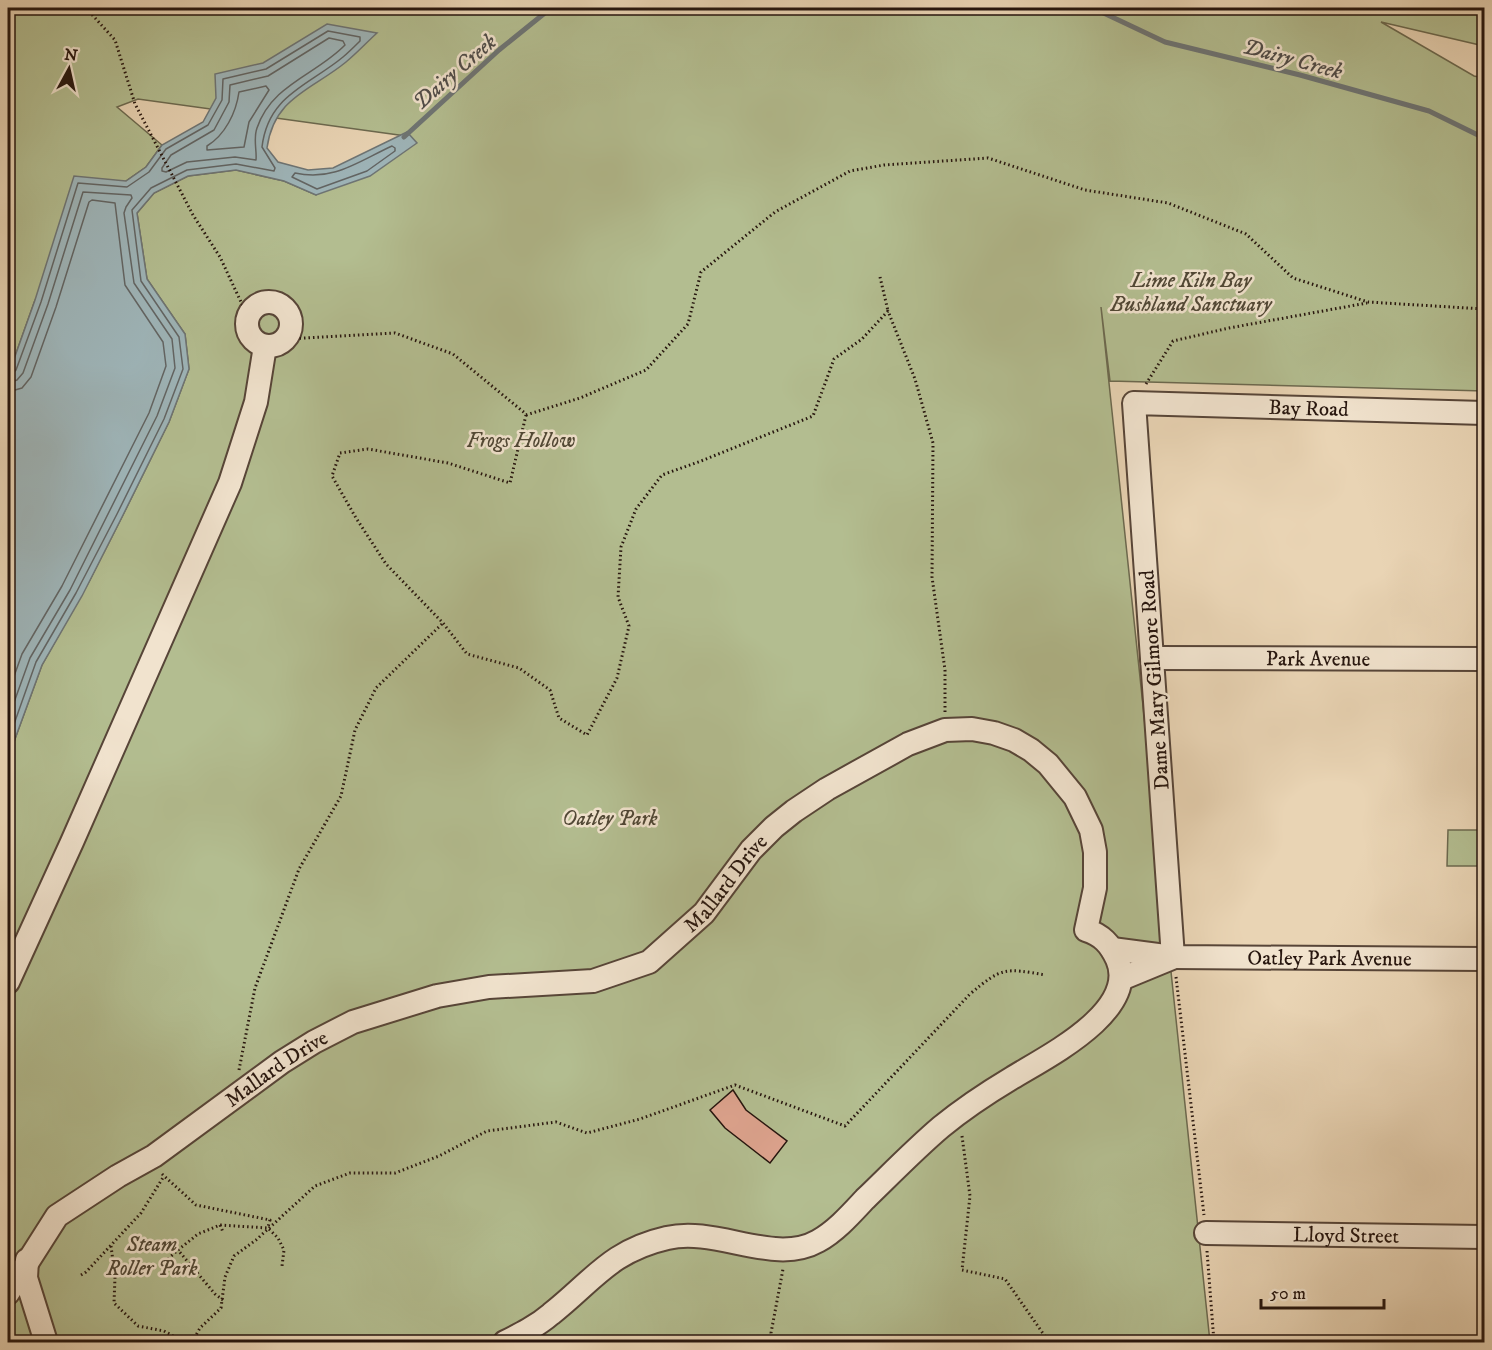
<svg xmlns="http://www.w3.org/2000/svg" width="1492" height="1350" font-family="'IM FELL DW Pica',serif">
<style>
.green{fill:#b3bd90;stroke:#6c694f;stroke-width:1.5}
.water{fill:#9eb5b9;stroke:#6e7575;stroke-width:1.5}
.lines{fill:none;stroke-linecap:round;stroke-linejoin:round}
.shore{stroke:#626564;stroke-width:1.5}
.stream{stroke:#6e7575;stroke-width:5}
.building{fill:#dda38e;stroke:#26150e;stroke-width:1.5}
.minor-casing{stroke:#574538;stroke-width:26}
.path{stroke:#26150e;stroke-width:3;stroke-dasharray:1.5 3;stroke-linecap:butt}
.minor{stroke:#f1e3ce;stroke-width:22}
.labels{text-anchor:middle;stroke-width:5;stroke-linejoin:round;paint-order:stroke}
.park-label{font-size:21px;font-style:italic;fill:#504735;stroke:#f1e3ce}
.street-label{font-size:21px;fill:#26150e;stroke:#f1e3ce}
.water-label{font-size:22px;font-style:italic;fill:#504d4a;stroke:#f1e3ce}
</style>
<rect width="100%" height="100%" fill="#e9d4b4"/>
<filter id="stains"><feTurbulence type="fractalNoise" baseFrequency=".00333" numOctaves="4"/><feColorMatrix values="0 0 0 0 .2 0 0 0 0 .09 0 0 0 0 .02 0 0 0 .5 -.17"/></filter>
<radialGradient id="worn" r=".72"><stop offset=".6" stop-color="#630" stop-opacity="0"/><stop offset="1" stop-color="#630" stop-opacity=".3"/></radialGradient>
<!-- green -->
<g class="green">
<polygon points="8,8 1484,8 1484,46 1381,22 1474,76 1484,78 1484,391 1110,381 1101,307 1210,1342 8,1342 8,758 42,665 90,580 122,517 169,422 189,369 185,334 147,279 137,213 154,193 188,176 236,170 284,181 316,195 406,136 138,99 117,107 162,145 146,167 126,181 35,300 8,376"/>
<polygon points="1448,830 1484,830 1484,866 1447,866"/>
</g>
<!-- water -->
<path class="water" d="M327 24 377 33C367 42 357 53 346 62 312 90 274 97 267 148L278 162 308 170 333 168 407 132 417 143 370 176 316 195 284 181 236 170 188 176 154 193 137 213 147 279 185 334 189 369 169 422 122 517 82 596 42 665 8 758V376L35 300 74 176 126 181 146 167 162 145 203 122 216 98 215 74 263 63Z"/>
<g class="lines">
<!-- shore -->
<g class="shore">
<path d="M329 38 343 41 345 45C316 75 272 84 257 128 253 139 257 150 256 160L235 157 187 162 166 172 162 171V168L171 155 214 130 229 102 230 85 268 76Z"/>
<path d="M266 86 269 90 249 122 244 147 207 150V146C225 135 236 113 239 92Z"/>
<path d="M392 146 395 148V151L367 171 317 189 292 177 295 173C333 182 359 161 392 146Z"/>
<path d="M8 375 12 374 16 370 41 302 78 183 127 187 149 172 166 149 208 125 222 100 223 79 266 69 328 31 360 37V41C355 46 349 52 343 57 308 86 268 95 262 147L275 168 274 171 236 164 187 170 151 188 132 210 141 281 179 337 183 369 164 419 117 514 76 593 36 662 8 741"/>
<polyline points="8,383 17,380 23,373 48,304 83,192 131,195 132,198 126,207 124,213 134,283 172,339 175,368 157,416 70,590 30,658 8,719"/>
<polyline points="8,392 22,388 31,377 56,307 89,202 92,200 115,203 125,285 163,342 166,366 149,413 62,586 22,654 8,693"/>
</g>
<!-- stream -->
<g class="stream">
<polyline points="1093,8 1165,42 1300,75 1429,111 1484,138"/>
<polyline points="404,137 499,50 551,8"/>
</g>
</g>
<!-- building -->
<polygon class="building" points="733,1090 746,1110 787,1141 770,1163 725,1128 710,1110"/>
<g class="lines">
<defs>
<g id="minor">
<circle cx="269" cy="324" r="22"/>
<path id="s1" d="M1152 658 1484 659"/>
<path id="s2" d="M1112 949 1173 957 1484 959"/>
<path id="s3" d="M1173 957 1134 403 1484 413"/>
<polyline points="1121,979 1172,958"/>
<polyline points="8,982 72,842 230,483 256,402 265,346"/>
<path id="s4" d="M1206 1233 1484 1237"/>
<polyline points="27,1260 26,1278 46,1342"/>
<path id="s5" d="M8 1293 57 1216 118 1176 154 1156 282 1062 314 1042 353 1022 437 996 489 987 593 981 649 962 704 913 751 850 774 827 794 811 827 789 908 744 945 730 972 729 994 733 1014 740 1031 750 1048 764 1075 797 1091 830 1095 852V888L1086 930C1102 935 1110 944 1117 959 1140 1011 1046 1057 1012 1078 987 1093 963 1109 941 1127 914 1150 890 1175 865 1199 851 1214 836 1231 818 1241 774 1266 717 1226 667 1238 610 1251 593 1281 551 1314 537 1326 521 1334 505 1342"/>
</g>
</defs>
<!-- minor casing -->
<use href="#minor" class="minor-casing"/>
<!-- path -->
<g class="path">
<polyline points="86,8 115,40 135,104 193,215 220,257 248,317"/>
<polyline points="880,277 888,311"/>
<polyline points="286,339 395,333 453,354 526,414"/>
<polyline points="1146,384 1173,341 1229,328 1367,303"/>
<polyline points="526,415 510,483 448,463 368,449 340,453 332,476 356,518 386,564 443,623 467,654 519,668 550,690 559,718 587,735 617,678 629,626 618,597 621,547 636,509 662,475 701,461 813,416 834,359 862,339 888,311 915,379 933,443 932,577 945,670 945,712"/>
<polyline points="526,415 580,398 646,370 688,324 701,272 775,212 850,171 884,165 988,158 1085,190 1168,203 1246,234 1293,278 1368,302 1484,309"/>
<polyline points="1176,977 1204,1215"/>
<polyline points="239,1070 255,988 299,869 341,796 355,730 376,688 443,623"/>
<polyline points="962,1136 970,1196 962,1270 1005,1279 1049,1342"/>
<polyline points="162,1174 196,1205 270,1220 268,1227"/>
<polyline points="220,1225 223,1232"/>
<polyline points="111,1246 115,1277 114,1303 138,1326 164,1331 184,1342"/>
<polyline points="1207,1251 1214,1342"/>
<polyline points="168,1259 178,1250"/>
<polyline points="81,1275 86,1272 141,1213 164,1176"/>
<polyline points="223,1300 215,1294 178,1250 198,1234 220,1225 268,1228 278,1238 284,1250 282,1266"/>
<path d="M192 1342 200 1328 221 1308 225 1277 234 1256 256 1240 315 1186 350 1173H395L439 1156 487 1131 556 1122 587 1133 640 1119 735 1085 845 1126 970 994C1002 967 1005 968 1045 975"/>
<polyline points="773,1342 771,1333 783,1269"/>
</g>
<!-- minor -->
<use href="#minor" class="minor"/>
</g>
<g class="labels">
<!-- park labels -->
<g class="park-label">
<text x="1191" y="287">Lime Kiln Bay<tspan x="1191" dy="24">Bushland Sanctuary</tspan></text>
<text x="521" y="447">Frogs Hollow</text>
<text x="610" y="825">Oatley Park</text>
<text x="152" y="1251">Steam<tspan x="152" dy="24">Roller Park</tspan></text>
</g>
<!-- street labels -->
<g class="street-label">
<text dy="7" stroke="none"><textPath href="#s3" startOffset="730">Bay Road</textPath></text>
<text dy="7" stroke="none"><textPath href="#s1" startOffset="166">Park Avenue</textPath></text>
<text transform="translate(1154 680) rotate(-94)" y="7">Dame Mary Gilmore Road</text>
<text dy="7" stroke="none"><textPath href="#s5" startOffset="860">Mallard Drive</textPath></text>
<text dy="7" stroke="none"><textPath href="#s2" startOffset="218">Oatley Park Avenue</textPath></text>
<text dy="7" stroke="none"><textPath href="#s5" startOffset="356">Mallard Drive</textPath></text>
<text dy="7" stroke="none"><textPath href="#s4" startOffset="140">Lloyd Street</textPath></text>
</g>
<!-- water labels -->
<g class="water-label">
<text transform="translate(1293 58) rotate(15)" y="8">Dairy Creek</text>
<text transform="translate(454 71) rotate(-41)" y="8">Dairy Creek</text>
</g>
</g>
<!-- margin -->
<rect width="1492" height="1350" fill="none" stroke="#e9d4b4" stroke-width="30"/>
<rect x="9" y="9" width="1474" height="1332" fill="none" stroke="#26150e" stroke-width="3"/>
<rect x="15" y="15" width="1462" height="1320" fill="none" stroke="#26150e" stroke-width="1.5"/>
<!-- north arrow -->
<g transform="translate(69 69) rotate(8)" stroke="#f1e3ce" stroke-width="4.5" paint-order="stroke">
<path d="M0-4.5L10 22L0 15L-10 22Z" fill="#26150e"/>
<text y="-9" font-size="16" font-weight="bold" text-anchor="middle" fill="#26150e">N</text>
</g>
<!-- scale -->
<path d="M1261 1299v9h123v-9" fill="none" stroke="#26150e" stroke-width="3"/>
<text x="1270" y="1299" font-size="18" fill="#26150e" stroke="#f1e3ce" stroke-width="4.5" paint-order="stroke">50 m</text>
<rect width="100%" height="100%" filter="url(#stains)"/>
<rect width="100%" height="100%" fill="url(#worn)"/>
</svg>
